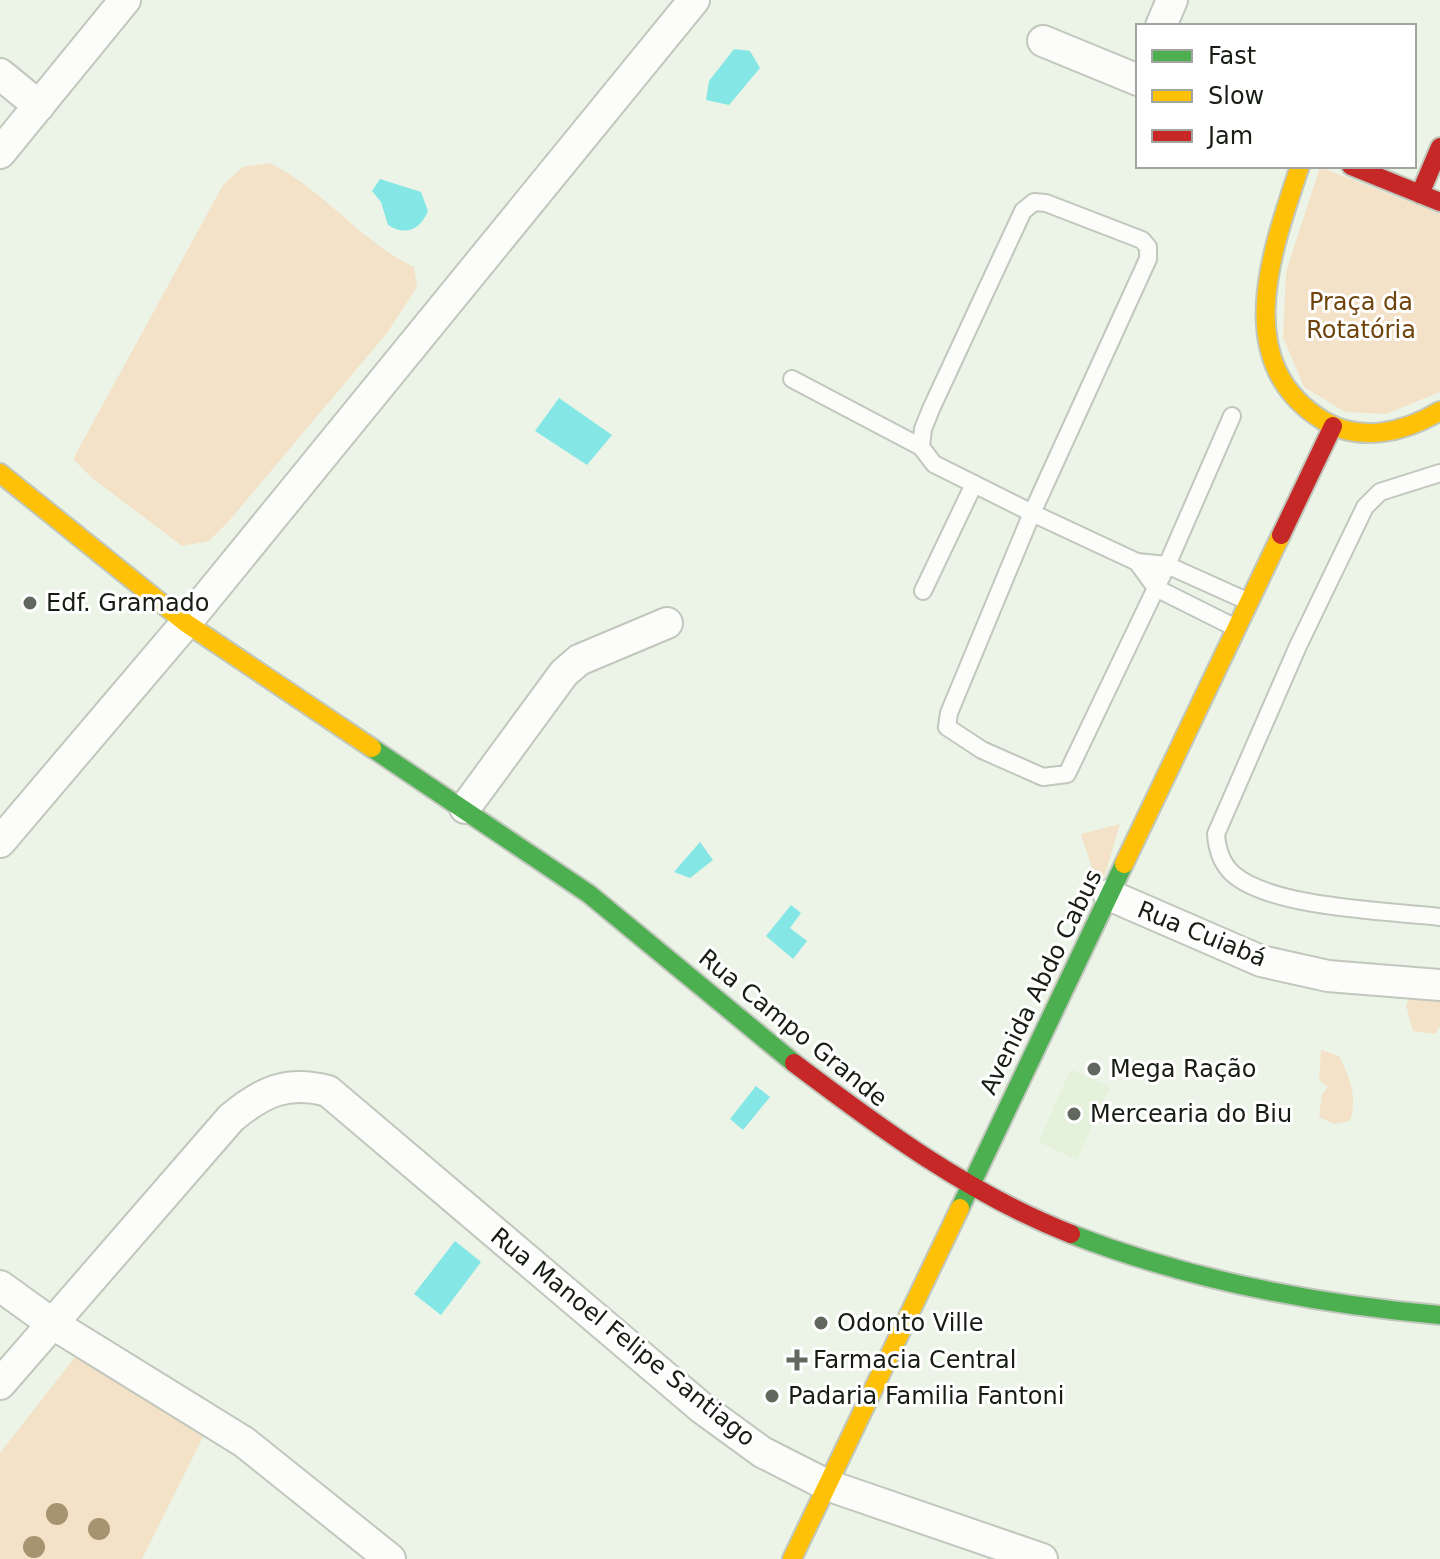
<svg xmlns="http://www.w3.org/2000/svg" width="1440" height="1559" font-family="'DejaVu Sans',sans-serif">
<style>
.built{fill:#e4f2db}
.green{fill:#f3e2c8}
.water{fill:#84e7e6}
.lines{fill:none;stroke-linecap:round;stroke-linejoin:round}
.lane-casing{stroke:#c1c7bc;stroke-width:20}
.street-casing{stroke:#c1c7bc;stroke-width:34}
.fast-casing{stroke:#c1c7bc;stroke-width:22}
.slow-casing{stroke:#c1c7bc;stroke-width:22}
.jam-casing{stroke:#c1c7bc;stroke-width:22}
.lane{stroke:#fcfdfb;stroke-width:16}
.street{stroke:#fcfdfb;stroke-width:30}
.fast{stroke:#4caf50;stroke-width:18}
.slow{stroke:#ffc107;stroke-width:18}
.jam{stroke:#c62828;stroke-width:18}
.tree{fill:#a7936f}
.poi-dot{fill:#62685e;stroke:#fff;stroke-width:3}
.labels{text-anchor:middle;stroke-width:6;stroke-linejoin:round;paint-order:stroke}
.park-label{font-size:24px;fill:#6f440c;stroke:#fff}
.poi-label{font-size:24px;fill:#171c14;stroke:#fff;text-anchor:start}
.street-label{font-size:24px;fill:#171c14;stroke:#fff}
</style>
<rect width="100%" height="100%" fill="#ecf4e7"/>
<!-- built -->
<polygon class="built" points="1071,1069 1110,1087 1077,1160 1038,1142"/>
<!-- green -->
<g class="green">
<path d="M270 163C324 190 360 241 414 267L417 287 387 333 229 521 209 541 182 546 92 478 73 459 223 185 243 167Z"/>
<polygon points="1320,167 1440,214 1440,392 1386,414 1345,412 1304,387 1283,337 1286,272"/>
<polygon points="1120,824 1099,895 1085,884 1092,868 1081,834"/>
<polygon points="1421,976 1440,984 1440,1026 1435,1034 1413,1031 1406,1005"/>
<path d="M1321 1050 1339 1056C1350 1078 1358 1098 1350 1121L1334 1124 1319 1117 1322 1094 1328 1087 1319 1080Z"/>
<polygon points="82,1348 208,1427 142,1559 0,1559 0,1453"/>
</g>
<!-- water -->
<g class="water">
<polygon points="734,49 750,51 760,68 729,105 706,100 709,81"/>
<path d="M380 179 421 192 428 211C420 230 406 236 388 225L381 202 372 191Z"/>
<polygon points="559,398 612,435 587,465 535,431"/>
<polygon points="700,842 713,860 690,878 674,872"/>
<polygon points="791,905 801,913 790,928 807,941 793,959 766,936"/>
<polygon points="756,1086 770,1097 743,1130 730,1119"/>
<polygon points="455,1241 481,1262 441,1315 414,1294"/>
</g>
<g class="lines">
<defs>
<g id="lane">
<polyline points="792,379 921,447"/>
<polyline points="1232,416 1167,565 1156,588 1067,774 1043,777 982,750 947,727 949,713 1032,513 1148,259 1148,247 1142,240 1046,203 1034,202 1023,211 931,409 923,429 921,447 934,464 1032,513 1137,562 1167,565 1247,601"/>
<path d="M1440 473 1380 492 1365 507 1298 646 1216 834C1217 849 1222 864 1233 874 1272 908 1388 911 1440 917"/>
<polyline points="1137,562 1156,588 1236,628"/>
<polyline points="923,591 974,484"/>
</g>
<g id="street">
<polyline points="1161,26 1172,0"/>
<polyline points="1043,41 1138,80"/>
<polyline points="0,74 39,106"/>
<polyline points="0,153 125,0"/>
<polyline points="465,808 564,673 579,660 667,623"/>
<polyline points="0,842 186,623 694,0"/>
<polyline points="1109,895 1261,961 1328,976 1440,985"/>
<polyline points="0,1286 50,1322 244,1442 390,1559"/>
<path d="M0 1384 231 1118C262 1092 287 1080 328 1091L703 1409 762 1452 827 1485 1042 1559"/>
</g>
<g id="fast">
<polyline points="372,748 589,894 794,1063"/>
<polyline points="960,1208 1124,864"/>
<path d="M1071 1234C1189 1280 1314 1304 1440 1315"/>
</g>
<g id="slow">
<path d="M1300 166C1272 250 1229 364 1324 421 1361 443 1405 432 1440 411"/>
<polyline points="0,473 186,623 372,748"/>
<polyline points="1124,864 1281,535"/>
<polyline points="792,1559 960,1208"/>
</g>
<g id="jam">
<polyline points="1351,166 1440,202"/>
<polyline points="1420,194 1440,147"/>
<polyline points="1281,535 1333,426"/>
<path d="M794 1063C880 1128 969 1194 1071 1234"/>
</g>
</defs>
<!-- lane casing -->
<use href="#lane" class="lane-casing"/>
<!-- street casing -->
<use href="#street" class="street-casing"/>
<!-- fast casing -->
<use href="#fast" class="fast-casing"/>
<!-- slow casing -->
<use href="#slow" class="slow-casing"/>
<!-- jam casing -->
<use href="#jam" class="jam-casing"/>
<!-- lane -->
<use href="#lane" class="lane"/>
<!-- street -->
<use href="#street" class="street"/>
<!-- fast -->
<use href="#fast" class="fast"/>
<!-- slow -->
<use href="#slow" class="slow"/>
<!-- jam -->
<use href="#jam" class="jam"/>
</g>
<!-- trees -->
<g class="tree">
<circle cx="57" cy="1514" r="11"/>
<circle cx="99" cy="1529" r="11"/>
<circle cx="34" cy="1547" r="11"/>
</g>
<!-- markers -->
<g class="poi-dot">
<circle cx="30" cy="603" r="8"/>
<circle cx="1094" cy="1069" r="8"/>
<circle cx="1074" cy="1114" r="8"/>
<circle cx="821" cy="1323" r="8"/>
<path d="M793 1348h8v8h8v8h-8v8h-8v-8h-8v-8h8z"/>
<circle cx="772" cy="1396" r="8"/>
</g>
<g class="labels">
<!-- park labels -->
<g class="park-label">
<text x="1361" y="310">Praça da<tspan x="1361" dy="28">Rotatória</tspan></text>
</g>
<!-- poi labels -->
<g class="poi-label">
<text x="46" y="611">Edf. Gramado</text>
<text x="1110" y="1077">Mega Ração</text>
<text x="1090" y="1122">Mercearia do Biu</text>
<text x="837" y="1331">Odonto Ville</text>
<text x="813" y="1368">Farmacia Central</text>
<text x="788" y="1404">Padaria Familia Fantoni</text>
</g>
<!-- street labels -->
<g class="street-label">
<text transform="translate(1202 934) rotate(22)" y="8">Rua Cuiabá</text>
<text transform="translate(1041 982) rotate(-64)" y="8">Avenida Abdo Cabus</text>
<text transform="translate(793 1028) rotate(39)" y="8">Rua Campo Grande</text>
<text transform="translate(623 1337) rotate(39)" y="8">Rua Manoel Felipe Santiago</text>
</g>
</g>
<!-- legend -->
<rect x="1136" y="24" width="280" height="144" fill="#ffffff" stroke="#a2a4a1" stroke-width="2"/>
<rect x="1152" y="50" width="40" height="12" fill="#4caf50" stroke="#a2a4a1" stroke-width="2"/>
<text x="1208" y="64" font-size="24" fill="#171c14">Fast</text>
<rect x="1152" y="90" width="40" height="12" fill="#ffc107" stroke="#a2a4a1" stroke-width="2"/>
<text x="1208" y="104" font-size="24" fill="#171c14">Slow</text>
<rect x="1152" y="130" width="40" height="12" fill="#c62828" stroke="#a2a4a1" stroke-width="2"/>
<text x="1208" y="144" font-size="24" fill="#171c14">Jam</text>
</svg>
